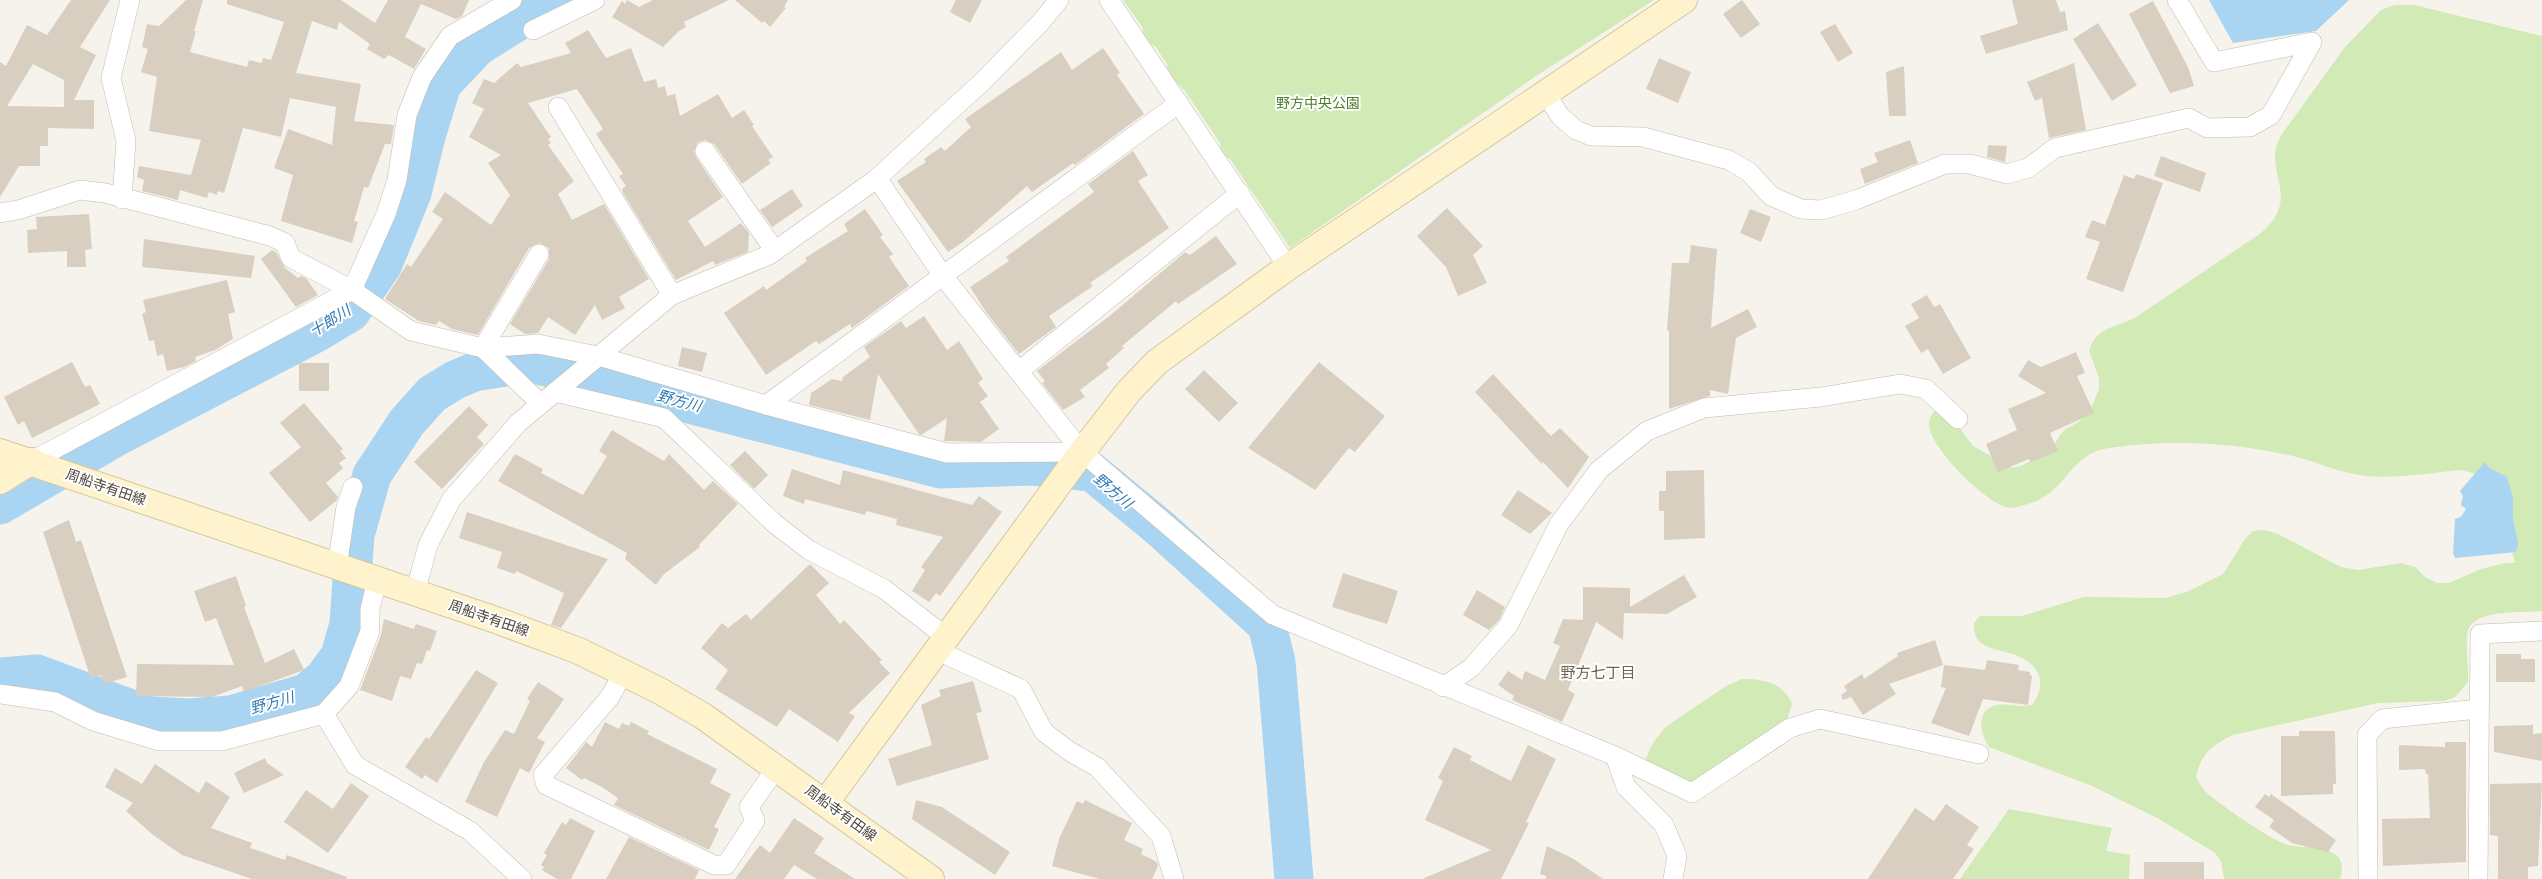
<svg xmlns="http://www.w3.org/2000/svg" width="2542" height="879" font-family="Commissioner,'Noto Sans JP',sans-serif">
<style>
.green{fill:#d2eab5}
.water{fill:#a9d4f2}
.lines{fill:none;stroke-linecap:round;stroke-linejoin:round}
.river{stroke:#a9d4f2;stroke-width:39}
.building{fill:#d8cfc1;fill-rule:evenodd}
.street-casing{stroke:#c2bbae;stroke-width:20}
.secondary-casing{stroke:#d6c79b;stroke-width:28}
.street{stroke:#fff;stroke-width:19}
.secondary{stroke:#fff3cd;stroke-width:26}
.labels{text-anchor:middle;stroke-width:4;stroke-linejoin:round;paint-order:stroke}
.park-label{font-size:14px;fill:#4a7f2a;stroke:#fff}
.street-label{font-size:14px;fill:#4b4439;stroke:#fff}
.water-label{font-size:15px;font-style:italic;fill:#2e7ab2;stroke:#fff}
.neighbourhood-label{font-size:15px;fill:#6e6250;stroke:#fff}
</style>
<rect width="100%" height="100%" fill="#f6f3ec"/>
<!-- green -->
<g class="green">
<polygon points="1123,0 1654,0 1536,76 1290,248 1230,159 1221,154 1220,143 1185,91 1168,74 1167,64 1156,47 1149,43 1143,33 1143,28"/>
<path d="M2395 5H2414L2542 36V611C2524 613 2478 609 2469 628 2464 638 2469 668 2468 682L2455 697 2445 701 2378 703 2233 735C2212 745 2201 754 2196 777 2199 782 2201 786 2204 790 2217 803 2271 840 2288 845 2304 849 2321 844 2336 855 2343 860 2343 872 2340 879H2224L2221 861 2214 852 2157 818 2090 785 1989 747C1980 733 1975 710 1997 705 2007 703 2019 708 2032 705 2047 685 2041 666 2018 656 1999 648 1972 651 1974 623L1980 616H2022L2084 597 2166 598 2189 591 2223 574 2245 539 2253 531 2264 530 2278 534 2341 567 2358 570 2401 563 2415 567 2425 577 2437 583H2449L2481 569 2505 563H2515L2493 481 2473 473 2460 470C2430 473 2396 479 2366 476 2340 473 2317 462 2293 456 2232 442 2171 439 2109 448 2068 453 2067 496 2024 505 2018 507 2013 509 2006 507 1983 500 1934 451 1929 427 1928 421 1931 415 1935 410L1956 423 1973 446 2012 468 2021 466 2050 451 2060 435 2066 429 2080 421 2092 406 2099 389V379L2089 350C2099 324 2116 329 2136 317L2261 233C2267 227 2275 220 2278 211 2287 190 2271 170 2276 148 2277 144 2280 138 2282 134L2345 47 2381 10Z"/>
<path d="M1742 679C1763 679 1783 682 1792 704L1787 720 1693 784 1645 765C1647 750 1656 737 1667 726L1726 686Z"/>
<polygon points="2009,809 2112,828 2106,851 2130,855 2129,879 1960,879"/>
</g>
<!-- water -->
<g class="water">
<polygon points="2209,0 2349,0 2316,31 2233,43"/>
<polygon points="2485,462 2489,468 2507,477 2513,498 2513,518 2518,544 2516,552 2455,558 2453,553 2455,519 2461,517 2466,509 2461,505 2463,496 2460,491"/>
</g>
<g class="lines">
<!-- river -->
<g class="river">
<polyline points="0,505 116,437 316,333 351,312 383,264 412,193 426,136 442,84 477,47 552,0"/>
<polyline points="0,677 37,674 150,716 189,718 231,715 306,693 324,678 340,656 349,624 355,535 372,475 407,422 432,394 455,380 474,372 531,363 941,469 1033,466 1092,472 1160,528 1267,625 1276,662 1294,879"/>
</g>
</g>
<!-- building -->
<g class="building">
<path d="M71 0H110L80 47 96 55 74 100H94V129L48 128V146H40V166H19L0 197V62L6 66 27 25 47 35ZM33 64 64 80V107L7 106Z"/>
<polygon points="186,0 203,0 194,31 196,31 190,52 247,67 249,60 262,63 263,58 271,60 284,22 227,4 227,0 341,0 375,23 388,0 469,0 462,16 456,19 421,4 405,37 426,49 414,69 389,55 384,59 367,49 370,44 339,22 337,30 312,21 296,73 361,84 354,121 394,125 391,144 385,144 368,188 364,187 354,221 358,222 352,243 281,221 293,175 274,168 288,129 332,145 336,107 290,98 281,137 243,128 224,193 218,191 217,195 209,192 207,198 180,190 178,200 142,191 144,180 137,177 139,166 191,175 201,140 149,131 157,77 141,72 148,49 142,47 147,24 159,26"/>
<polygon points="627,0 639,7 653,0 729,0 684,22 686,27 679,31 663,47 612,17 622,1 625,4"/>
<polygon points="735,0 788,0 784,7 786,8 770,27 764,21 762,23"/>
<polygon points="956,0 982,0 970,23 950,12"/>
<polygon points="1742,0 1760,24 1741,38 1723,14"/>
<polygon points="2012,0 2056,0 2060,12 2065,11 2068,30 1986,54 1980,36 2018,24"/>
<polygon points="2153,1 2188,67 2194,86 2170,93 2129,14"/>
<polygon points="2098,23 2137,85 2112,101 2073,39"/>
<polygon points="1835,24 1853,53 1838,62 1820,32"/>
<polygon points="588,30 606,58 631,48 644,82 656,79 658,88 665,86 667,96 675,94 680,116 718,94 732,118 744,110 754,125 752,126 773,157 768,160 771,163 742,184 714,144 705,140 698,142 694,151 696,157 723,197 688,221 705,247 741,223 749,233 748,252 715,265 713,261 676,280 623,193 622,189 626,186 619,176 623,174 596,134 603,129 577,89 528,103 551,137 548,139 551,143 548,145 574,181 558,194 572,220 604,204 649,279 619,297 625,308 602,320 595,305 575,335 548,317 538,333 525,334 510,324 549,259 549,248 539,243 529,248 478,335 452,329 439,321 436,325 419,321 385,299 407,264 411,267 443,219 432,212 445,192 491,225 510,195 488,163 501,155 469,137 484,109 472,103 484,79 494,83 517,63 521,67 571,53 565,43"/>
<polygon points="1103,48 1120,73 1117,75 1144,114 1075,165 1073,163 1032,192 1027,186 963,242 948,252 897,181 926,162 924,159 941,147 945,151 971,127 965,119 1061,52 1072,70"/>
<polygon points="1659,58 1691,72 1678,103 1646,89"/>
<polygon points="2074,63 2086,130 2049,138 2042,98 2035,101 2027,82"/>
<polygon points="1904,66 1906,116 1889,116 1886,72"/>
<polygon points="1910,140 1918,163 1865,184 1860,169 1878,162 1874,153"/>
<polygon points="1988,145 2007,146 2005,162 1987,157"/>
<polygon points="1133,151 1148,175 1138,181 1169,228 1090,283 1093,286 1049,316 1056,327 1019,354 986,312 970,287 1009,261 1006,257 1094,192 1088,184"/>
<polygon points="2161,156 2206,173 2200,192 2154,176"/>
<polygon points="2136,174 2163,183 2123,292 2086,279 2100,242 2085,237 2092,220 2105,225 2124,175 2134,179"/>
<polygon points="792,189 803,206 772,227 760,210"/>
<polygon points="1447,208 1483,246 1473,255 1487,283 1458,296 1446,267 1417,236"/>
<polygon points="865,209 883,235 880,237 893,254 889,257 909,286 852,328 850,324 819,344 816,341 766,375 724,313 764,286 766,290 807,261 805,258 848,231 844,224"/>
<polygon points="1750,209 1771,217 1761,242 1740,233"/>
<polygon points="89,214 92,249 85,250 86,267 67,267 67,251 28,253 27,230 37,229 36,217"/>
<polygon points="1216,236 1237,264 1178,304 1176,301 1122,346 1124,348 1106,364 1109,368 1080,390 1085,397 1063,410 1042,383 1045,381 1037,371 1112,314 1185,252 1190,255"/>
<polygon points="144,239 255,256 251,278 142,267"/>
<polygon points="1691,245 1717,249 1711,328 1748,309 1757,327 1736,338 1728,394 1710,390 1710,396 1669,409 1669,331 1667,330 1672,263 1689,263"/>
<polygon points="272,250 276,252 285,268 298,278 301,276 306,278 318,295 296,307 261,259"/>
<polygon points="227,280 235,312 228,314 233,339 215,350 195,357 196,361 184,367 167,371 163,354 157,356 154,340 149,341 142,314 146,312 143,300"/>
<polygon points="1927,295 1934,307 1940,304 1971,358 1943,374 1928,349 1921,353 1905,326 1919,318 1911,304"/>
<polygon points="924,316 947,350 959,341 983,379 978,383 988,396 980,402 999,429 981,442 944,441 947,418 921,435 919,434 878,374 870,420 809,405 811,393 832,379 842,381 843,377 870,357 864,347 901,321 906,328"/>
<polygon points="682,347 707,353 702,372 678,366"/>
<polygon points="2076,352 2085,373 2077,376 2094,413 2050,433 2058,451 2031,462 2029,459 1998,472 1986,444 2017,430 2008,409 2046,393 2018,376 2028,360 2041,367"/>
<polygon points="72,362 85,387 90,385 100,404 32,438 24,421 18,425 4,397"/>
<polygon points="1319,362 1385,416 1355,452 1349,448 1315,490 1248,448"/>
<rect x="299" y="363" width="30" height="28"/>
<polygon points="1204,370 1238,403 1219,422 1185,389"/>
<polygon points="1493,374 1551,436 1560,428 1589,457 1568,488 1543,462 1542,464 1475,392"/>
<polygon points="304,403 343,449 340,451 346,458 339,463 343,468 326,483 338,497 336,501 310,522 269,473 301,447 280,423"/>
<polygon points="469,406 488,425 477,437 484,444 442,489 414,462"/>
<polygon points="612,430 664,461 669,454 704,490 713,481 738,504 699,545 700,547 664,574 656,585 625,559 627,553 498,481 515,454 543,469 541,473 583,495 607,456 599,451"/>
<polygon points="745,451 768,475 754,489 730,465"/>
<polygon points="792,469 840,485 843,470 972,505 979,496 1002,512 940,596 936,593 929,602 912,591 925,570 921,567 943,537 896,525 897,519 866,511 865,515 805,499 804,504 783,496"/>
<polygon points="1704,470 1705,538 1664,540 1664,511 1659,511 1659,491 1666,491 1666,471"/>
<polygon points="1518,490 1552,513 1530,534 1501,515"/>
<polygon points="467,512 608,559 561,628 551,625 564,593 516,571 515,574 497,568 502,552 459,538"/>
<polygon points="69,520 76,542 81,540 127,677 104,684 101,675 91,679 43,532"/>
<polygon points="810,564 829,583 816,595 840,624 844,620 882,660 879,662 890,673 849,713 855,716 838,742 789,709 777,727 715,689 728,670 701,648 722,623 728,628 746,614 751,620"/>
<polygon points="1343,573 1398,591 1387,624 1332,607"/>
<polygon points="1684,575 1697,597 1667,614 1624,613 1623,640 1596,622 1568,690 1575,694 1562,722 1512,700 1514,696 1498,685 1508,671 1522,680 1525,671 1545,680 1560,646 1553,643 1563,619 1583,620 1583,587 1630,588 1630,607"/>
<polygon points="236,576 246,606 244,607 265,663 294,649 304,670 244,692 242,686 212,697 136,696 137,664 234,665 216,618 205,622 194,591"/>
<polygon points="1477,590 1505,607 1499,620 1489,630 1463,615"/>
<polygon points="384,619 414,629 416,624 437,631 430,651 427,650 422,664 417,663 411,679 400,676 392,701 360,690 381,635"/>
<polygon points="1935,640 1943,665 1889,684 1896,694 1863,715 1851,697 1843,700 1841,695 1847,691 1844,686 1862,674 1864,679 1898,656 1897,653"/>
<polygon points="2496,654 2521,654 2521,659 2535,659 2535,682 2496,682"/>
<polygon points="1987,660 2019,665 2018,670 2030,672 2030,675 2032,676 2028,705 1983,699 1969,736 1931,723 1946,688 1941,687 1944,665 1985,670"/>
<polygon points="476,670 498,683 437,783 425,775 422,779 405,767 426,737 429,739"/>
<polygon points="973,681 982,712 976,713 989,759 897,786 888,759 932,745 921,705 941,696 939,690"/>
<polygon points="538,682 564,699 537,738 545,742 529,773 520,768 497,817 465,802 484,762 505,730 514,734 530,701 527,699"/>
<polygon points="605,722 619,729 622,723 629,726 631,722 649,731 647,734 717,769 710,783 731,794 714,827 719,829 709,850 614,805 618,798 602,787 584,778 582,780 566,768 586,742 592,747"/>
<polygon points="2533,725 2533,734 2542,733 2542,761 2494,752 2494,726"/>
<polygon points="2299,731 2335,731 2336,784 2333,784 2333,794 2281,796 2281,736 2299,736"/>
<polygon points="2445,742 2466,742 2466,862 2383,866 2382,819 2430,818 2428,774 2426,774 2425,769 2399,770 2399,745 2445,747"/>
<polygon points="1528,745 1556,759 1526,822 1529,823 1501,879 1422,879 1491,850 1425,820 1443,781 1438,778 1454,747 1472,756 1470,760 1511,781"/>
<polygon points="265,758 267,763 284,775 244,793 234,773"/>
<polygon points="155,764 199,793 206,781 230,797 211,828 252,843 250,848 285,860 287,855 347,877 346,879 252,879 182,855 153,835 126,811 133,803 105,787 115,768 142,784"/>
<polygon points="351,783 369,796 328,853 284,822 306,790 333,809"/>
<polygon points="2542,783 2538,866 2528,867 2528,879 2498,879 2498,836 2490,835 2490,784"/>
<polygon points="2265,794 2269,797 2271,794 2336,840 2328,852 2292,843 2269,827 2274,820 2255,807"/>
<polygon points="916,800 942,807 1010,852 995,875 912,819"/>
<polygon points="1085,800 1132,823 1124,840 1143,849 1141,854 1157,862 1158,866 1152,879 1100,879 1052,866 1059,839 1077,801 1083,804"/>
<polygon points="1946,804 1979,827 1967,845 1974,849 1953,879 1868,879 1915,808 1934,821"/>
<polygon points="570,818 595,831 571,879 557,879 542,870 544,867 541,865 547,855 544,853 562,822 566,825"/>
<polygon points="794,818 824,838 814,853 855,879 817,879 794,865 784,879 735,879 760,845 770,853"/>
<polygon points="629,837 699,870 695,879 606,879"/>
<polygon points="1547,846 1572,858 1603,879 1546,879 1546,876 1540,874"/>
<rect x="2144" y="862" width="60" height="17"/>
</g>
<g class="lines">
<defs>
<g id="street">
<polyline points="1109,0 1288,267"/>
<polyline points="533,30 595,0"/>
<polyline points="1546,94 1560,116 1576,130 1591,136 1643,137 1729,160 1749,172 1771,196 1801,209 1821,210 1856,200 1945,164 1970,164 2007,174 2028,168 2055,148 2189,118 2207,128 2250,127 2271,115 2312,42 2214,62 2177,0"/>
<polyline points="558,107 672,295"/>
<polyline points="705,151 775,251"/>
<polyline points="877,178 943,276 1082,452 1273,615 1615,756 1692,793 1790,728 1820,719 1979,754"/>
<polyline points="122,199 126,141 111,78 130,0"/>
<polyline points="0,213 18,210 80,190 105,193 270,236 285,243 291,258 352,290 411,331 483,348 538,344 598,356 766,405 947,453 1082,452"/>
<polyline points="483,348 539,254"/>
<polyline points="483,348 541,404"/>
<polyline points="1019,371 1240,193"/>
<polyline points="555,392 664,418 775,524 809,550 884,589 946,637"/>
<polyline points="766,405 1179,103"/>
<polyline points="32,461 352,290 386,214 397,180 407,115 422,77 450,36 512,0"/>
<polyline points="337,567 346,507 353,487"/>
<polyline points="415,593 428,545 451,500 518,423 672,295 769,255 875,180 983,81 1040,23 1059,0"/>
<polyline points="936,650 1021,689 1044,732 1069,751 1097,767 1161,836 1174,879"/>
<polyline points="623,673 610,697 543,775 546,785 714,865 726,865 755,821 749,807 777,767"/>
<polyline points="1443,687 1471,668 1508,626 1559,524 1599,470 1647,431 1704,408 1821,397 1900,384 1926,389 1958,419"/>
<polyline points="0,694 55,702 93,721 159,741 222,741 324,714 349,686 370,631 370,609 377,580"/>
<polyline points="324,714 355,765 470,831 522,879"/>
<polyline points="1615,756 1626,787 1664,825 1677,856 1673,879"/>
<polyline points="2368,879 2367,735 2382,719 2478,709"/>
<polyline points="2478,879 2480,634 2542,631"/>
</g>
<g id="secondary">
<polyline points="0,452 496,620 579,651 660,691 703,716 931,879"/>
<polyline points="0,481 32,461"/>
<polyline points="826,802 1082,452 1129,391 1157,362 1288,267 1684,0"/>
</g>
</defs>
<!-- street casing -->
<use href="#street" class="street-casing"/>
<!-- secondary casing -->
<use href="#secondary" class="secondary-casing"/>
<!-- street -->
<use href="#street" class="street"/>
<!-- secondary -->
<use href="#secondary" class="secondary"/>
</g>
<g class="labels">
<!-- park labels -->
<g class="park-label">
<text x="1318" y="108">野方中央公園</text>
</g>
<!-- street labels -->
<g class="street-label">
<text transform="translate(106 487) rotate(19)" y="5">周船寺有田線</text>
<text transform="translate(489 618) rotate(19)" y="5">周船寺有田線</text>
<text transform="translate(841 813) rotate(36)" y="5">周船寺有田線</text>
</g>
<!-- water labels -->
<g class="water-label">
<text transform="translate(330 321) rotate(-32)" y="5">十郎川</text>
<text transform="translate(679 401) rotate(15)" y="5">野方川</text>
<text transform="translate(1113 491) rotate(40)" y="5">野方川</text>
<text transform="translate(272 703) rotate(-16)" y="5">野方川</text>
</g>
<!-- neighbourhood labels -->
<g class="neighbourhood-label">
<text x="1598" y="678">野方七丁目</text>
</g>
</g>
</svg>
